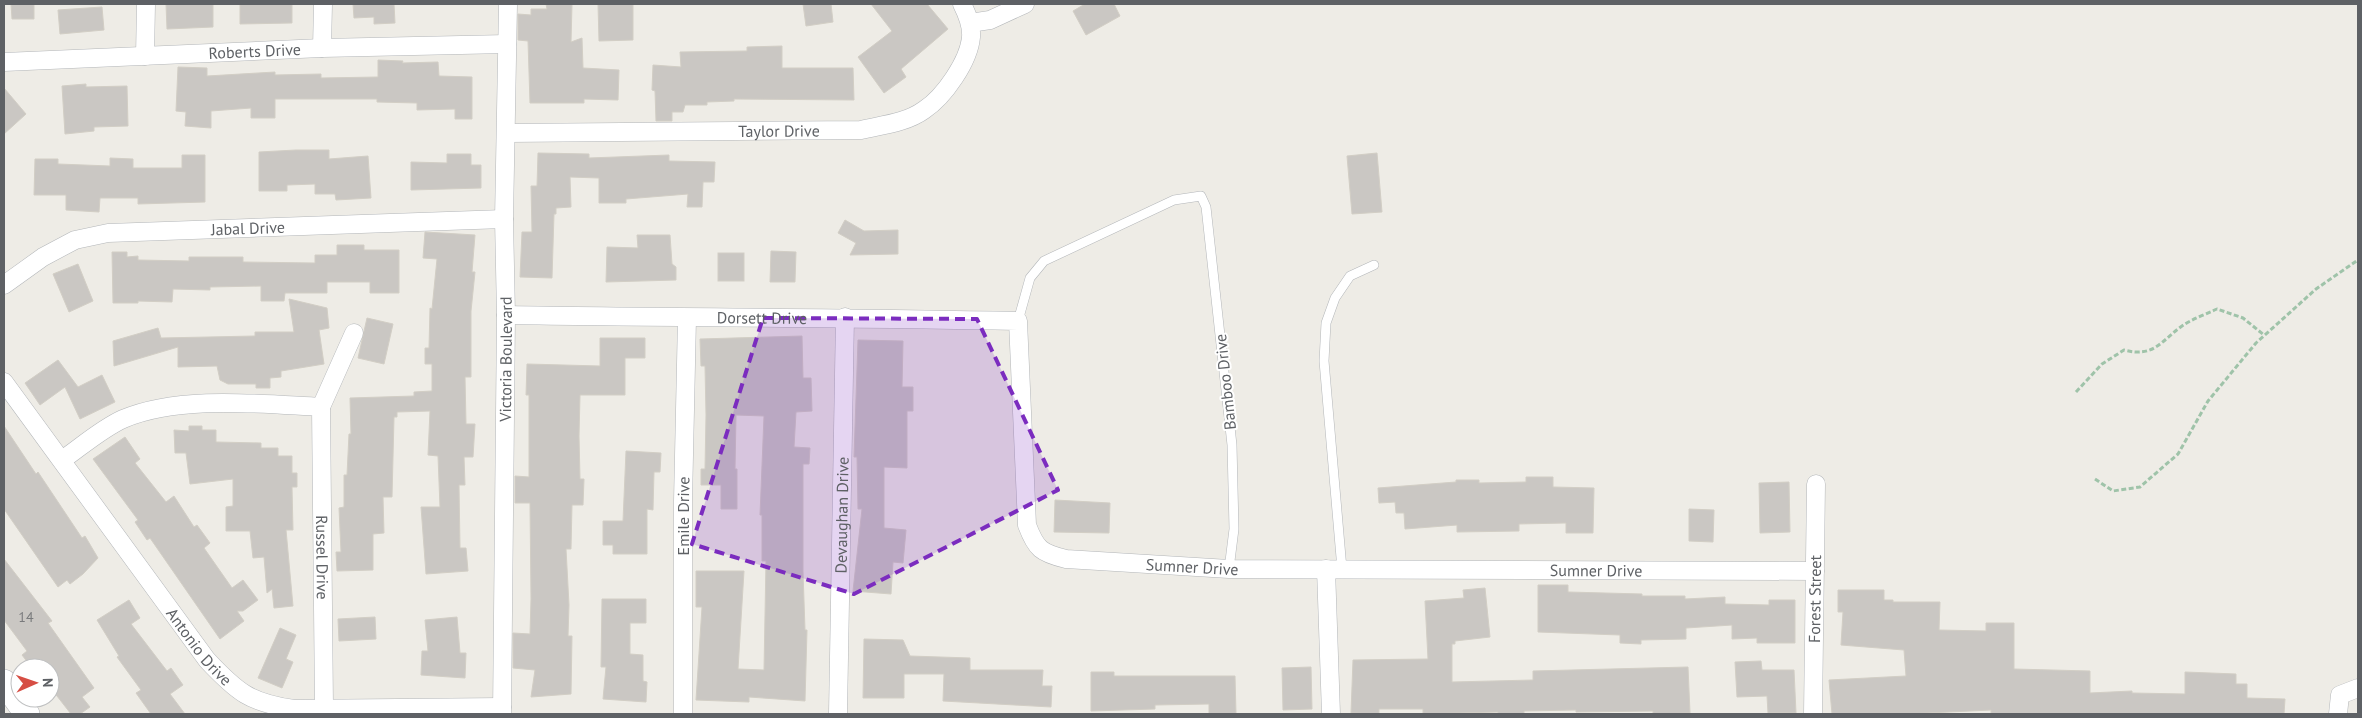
<svg xmlns="http://www.w3.org/2000/svg" width="2362" height="718" font-family="'PT Sans',sans-serif">
<style>
.building{fill:#cac7c3;stroke:#d2cec5}
.lines{fill:none;stroke-linecap:round;stroke-linejoin:round}
.lane-casing{stroke:#b3b6b9;stroke-width:10}
.street-casing{stroke:#b3b6b9;stroke-width:19}
.secondary-casing{stroke:#b2b5b9;stroke-width:26}
.path{stroke:#9fc3a9;stroke-width:3;stroke-dasharray:5 2.5;stroke-linecap:butt}
.lane{stroke:#fff;stroke-width:9}
.street{stroke:#fff;stroke-width:18}
.secondary{stroke:#fff;stroke-width:25}
.marked{fill:#7b2cbf;fill-opacity:0.2;stroke:#7b2cbf;stroke-width:4;stroke-dasharray:10 6;stroke-linejoin:round}
.labels{text-anchor:middle;stroke-width:4;stroke-linejoin:round;paint-order:stroke}
.number-label{font-size:14px;fill:#797a7c}
.street-label{font-size:16px;fill:#5e6165;stroke:#fff}
</style>
<rect width="100%" height="100%" fill="#eeece6"/>
<!-- building -->
<g class="building">
<polygon points="11,4 34,4 34,19 12,19"/>
<polygon points="166,4 213,4 213,27 167,29"/>
<polygon points="240,4 292,4 292,23 240,24"/>
<polygon points="353,4 394,4 395,23 374,24 374,17 354,18"/>
<polygon points="546,4 572,4 571,42 582,38 583,68 619,70 618,100 584,99 584,103 530,103 528,41 518,40 518,14 531,15 531,9 547,9"/>
<polygon points="598,4 633,4 633,40 599,41"/>
<polygon points="803,4 831,4 833,22 806,26"/>
<polygon points="871,4 927,4 948,29 901,69 906,77 884,93 858,57 892,31"/>
<polygon points="1085,4 1114,4 1120,16 1086,35 1073,11"/>
<polygon points="102,7 104,30 60,34 58,10"/>
<polygon points="782,46 782,68 853,68 854,100 734,99 734,101 707,102 707,105 685,105 683,112 672,112 672,121 656,121 655,91 652,90 653,65 681,67 680,52 747,51 747,47"/>
<polygon points="378,60 403,61 402,63 438,62 439,76 472,77 472,119 455,119 455,109 417,110 417,103 377,102 377,99 275,99 275,118 251,118 251,108 211,111 211,128 185,126 186,112 176,111 178,67 207,68 207,76 275,72 275,75 321,74 321,78 378,77"/>
<polygon points="86,84 86,87 127,86 128,126 94,127 94,131 65,134 62,86"/>
<polygon points="4,88 26,114 4,134"/>
<polygon points="296,150 329,150 329,159 368,156 371,198 336,200 335,194 315,194 315,184 287,185 287,191 259,191 259,152"/>
<polygon points="538,153 589,154 589,158 669,155 669,161 715,162 714,182 703,182 702,207 687,207 688,194 626,199 626,203 599,203 599,178 570,177 571,207 556,208 556,214 554,214 552,278 520,277 522,232 532,232 531,186 537,186"/>
<polygon points="1377,153 1382,212 1352,214 1347,156"/>
<polygon points="447,154 471,154 471,165 481,165 481,188 411,190 411,162 447,163"/>
<polygon points="182,155 205,155 205,202 138,204 138,198 100,198 99,212 66,210 66,195 34,195 35,159 58,159 58,164 110,166 110,158 133,159 133,168 182,168"/>
<polygon points="845,220 864,231 898,230 898,254 850,255 856,243 838,233"/>
<polygon points="425,232 475,235 472,272 475,272 471,311 471,377 465,377 466,424 475,424 473,457 464,457 465,485 459,485 460,548 466,548 468,571 426,574 421,507 440,507 438,456 428,455 430,411 397,412 397,417 394,417 392,497 383,497 384,533 373,534 373,570 337,571 336,552 341,552 339,508 344,507 344,475 347,475 349,434 351,434 350,398 414,396 414,392 432,391 432,364 425,364 425,348 429,348 430,308 432,309 437,259 423,258"/>
<polygon points="637,235 670,235 672,264 676,267 676,280 606,282 607,247 638,248"/>
<polygon points="337,245 364,245 364,250 399,250 399,293 370,293 370,282 327,282 327,293 285,293 284,301 261,301 261,286 210,287 210,290 173,289 172,302 138,301 138,303 113,303 112,252 127,252 127,257 138,256 138,260 189,261 189,257 243,257 243,262 315,263 315,255 337,255"/>
<polygon points="771,251 796,252 795,282 770,282"/>
<rect x="718" y="253" width="26" height="28"/>
<polygon points="78,264 93,301 69,312 53,274"/>
<polygon points="289,299 327,308 329,328 319,330 324,364 281,371 281,377 270,378 270,388 256,388 256,384 228,384 220,380 217,366 178,367 178,347 114,366 113,341 158,328 161,338 255,336 255,332 294,332"/>
<polygon points="367,318 393,324 384,364 358,358"/>
<polygon points="802,336 803,378 811,378 812,411 796,412 794,447 810,448 809,464 803,464 803,572 805,630 807,630 805,701 749,697 749,702 696,700 702,607 696,607 696,571 744,571 738,669 764,670 766,561 762,561 762,515 760,515 764,416 736,415 735,469 737,469 737,509 721,509 721,485 701,485 701,469 705,469 706,415 705,366 701,366 700,339"/>
<polygon points="600,338 645,338 645,358 625,358 625,395 580,395 579,436 580,479 584,479 583,505 572,505 571,549 566,549 569,605 568,636 572,636 571,694 531,697 535,670 513,668 513,633 530,634 531,599 530,503 515,503 515,476 529,477 529,395 526,395 527,364 600,366"/>
<polygon points="858,340 903,341 902,387 913,387 913,411 907,411 907,468 884,467 884,528 906,530 903,563 893,562 891,594 853,591 862,509 858,509 857,457 854,457"/>
<polygon points="58,360 78,387 102,375 115,402 80,419 65,387 40,405 25,383"/>
<polygon points="4,426 36,474 38,472 82,538 85,536 98,558 83,574 70,584 67,580 58,587 4,509"/>
<polygon points="189,426 202,426 202,430 216,430 216,442 261,443 261,448 278,448 278,456 292,456 292,473 297,473 297,487 292,487 293,530 286,530 293,606 274,608 272,589 267,593 264,557 253,558 250,531 226,531 226,507 233,506 233,479 190,484 186,453 175,453 174,430 189,431"/>
<polygon points="125,437 140,459 135,463 166,502 174,496 194,527 197,525 210,543 204,548 232,588 243,580 258,600 243,611 237,611 244,621 220,639 150,538 147,540 135,522 138,520 93,459"/>
<polygon points="626,451 661,453 660,472 654,472 653,510 647,509 647,554 613,554 613,545 603,545 603,521 623,521"/>
<polygon points="1526,477 1553,477 1553,487 1594,488 1593,533 1566,533 1566,523 1519,524 1519,531 1457,532 1457,525 1405,529 1404,513 1396,513 1395,502 1379,503 1378,488 1456,482 1456,480 1479,480 1479,483 1526,482"/>
<polygon points="1789,482 1790,532 1760,533 1759,483"/>
<polygon points="1055,500 1110,503 1109,533 1054,532"/>
<polygon points="1689,509 1714,510 1713,542 1689,541"/>
<polygon points="4,559 52,621 48,623 94,688 82,697 90,707 80,714 71,714 50,687 50,668 32,668 22,655 27,651 4,620"/>
<polygon points="1538,585 1568,585 1568,592 1642,594 1642,596 1685,596 1685,599 1725,597 1725,604 1769,605 1769,600 1795,600 1795,643 1757,643 1757,638 1732,639 1732,625 1686,628 1686,639 1641,640 1641,644 1620,643 1620,635 1538,632"/>
<polygon points="1485,588 1490,637 1455,641 1455,644 1452,644 1452,682 1533,680 1533,671 1688,667 1690,713 1653,714 1653,711 1576,712 1576,710 1524,711 1524,714 1498,714 1498,712 1423,714 1423,709 1379,709 1379,714 1351,713 1353,660 1428,659 1425,601 1464,598 1463,590"/>
<polygon points="1838,590 1884,590 1884,600 1893,600 1893,602 1940,602 1939,630 1986,631 1986,623 2014,623 2014,669 2090,671 2090,693 2132,691 2132,693 2185,694 2185,672 2236,674 2236,684 2247,684 2247,698 2285,699 2284,714 1991,714 1991,710 1907,714 1832,714 1829,680 1906,676 1904,650 1841,645 1843,612 1838,612"/>
<polygon points="602,599 646,599 646,623 630,623 630,654 643,655 643,681 647,682 646,702 603,699 606,667 601,667"/>
<polygon points="129,600 140,618 131,624 167,671 171,668 183,685 170,694 185,714 151,714 136,693 141,690 117,657 119,656 97,620"/>
<polygon points="375,617 376,639 339,641 338,619"/>
<polygon points="457,617 460,653 466,653 465,678 421,675 422,651 428,651 425,620"/>
<polygon points="280,628 296,635 286,659 293,662 282,688 258,678"/>
<polygon points="864,639 903,640 910,656 970,658 970,670 1043,670 1042,686 1052,686 1051,707 943,701 944,674 904,674 904,698 863,698"/>
<polygon points="1761,661 1762,670 1794,670 1796,713 1768,713 1767,696 1737,697 1735,662"/>
<polygon points="1311,667 1312,709 1283,710 1282,668"/>
<polygon points="1091,672 1114,672 1114,676 1235,676 1236,714 1209,714 1209,704 1155,705 1155,709 1091,711"/>
</g>
<g class="lines">
<defs>
<g id="lane">
<polyline points="1018,321 1030,278 1044,261 1174,200 1201,196 1206,207 1232,445 1234,529 1229,569"/>
<polyline points="1342,569 1324,361 1326,323 1335,298 1350,276 1374,265"/>
</g>
<g id="street">
<polyline points="970,23 990,20 1025,4"/>
<polyline points="322,48 323,4"/>
<polyline points="145,56 146,4"/>
<path id="s1" d="M4 62 322 48 507 44"/>
<path id="s2" d="M507 133 861 130C882 125 906 123 924 110 944 97 969 61 971 37 972 25 967 14 962 4"/>
<path id="s3" d="M4 285 43 257 75 240 108 233 504 219"/>
<path id="s4" d="M506 315C677 318 847 317 1018 321L1027 525C1036 549 1041 553 1066 559L1229 569 1815 571"/>
<path id="s5" d="M4 382 207 660C237 692 250 703 294 709L502 707"/>
<polyline points="321,407 354,333"/>
<path id="s6" d="M62 460C81 447 101 429 123 419 179 395 260 404 321 407L324 707"/>
<polyline points="1326,569 1331,714"/>
<path id="s7" d="M502 714 506 315 504 219 508 4"/>
<path id="s8" d="M683 714V501L687 318"/>
<path id="s9" d="M838 714 845 317"/>
<path id="s10" d="M1813 714 1816 484"/>
<polyline points="2338,714 2340,695 2358,688"/>
</g>
<polyline id="secondary" points="4,682 27,714"/>
</defs>
<!-- lane casing -->
<use href="#lane" class="lane-casing"/>
<!-- street casing -->
<use href="#street" class="street-casing"/>
<!-- secondary casing -->
<use href="#secondary" class="secondary-casing"/>
<!-- path -->
<g class="path">
<path d="M2076 392 2102 364 2124 350C2154 358 2161 341 2182 326 2192 319 2206 314 2217 309L2243 318 2264 335"/>
<polyline points="2095,479 2113,491 2140,487 2178,454 2208,401 2256,343 2316,289 2358,260"/>
</g>
<!-- lane -->
<use href="#lane" class="lane"/>
<!-- street -->
<use href="#street" class="street"/>
<!-- secondary -->
<use href="#secondary" class="secondary"/>
</g>
<!-- marked area -->
<path class="marked" d="M763 318 977 319 1058 490 854 594 692 544Z"/>
<g class="labels">
<!-- number labels -->
<g class="number-label">
<text x="26" y="622">14</text>
</g>
<!-- street labels -->
<g class="street-label">
<text dy="6" stroke="none"><textPath href="#s1" startOffset="251">Roberts Drive</textPath></text>
<text dy="6" stroke="none"><textPath href="#s2" startOffset="272">Taylor Drive</textPath></text>
<text dy="6" stroke="none"><textPath href="#s3" startOffset="258">Jabal Drive</textPath></text>
<text dy="6" stroke="none"><textPath href="#s4" startOffset="256">Dorsett Drive</textPath></text>
<text dy="6" stroke="none"><textPath href="#s7" startOffset="355">Victoria Boulevard</textPath></text>
<text transform="translate(1225 382) rotate(-96)" y="6">Bamboo Drive</text>
<text dy="6" stroke="none"><textPath href="#s8" startOffset="198">Emile Drive</textPath></text>
<text dy="6" stroke="none"><textPath href="#s9" startOffset="199">Devaughan Drive</textPath></text>
<text dy="6" stroke="none"><textPath href="#s6" startOffset="424">Russel Drive</textPath></text>
<text dy="6" stroke="none"><textPath href="#s4" startOffset="898">Sumner Drive</textPath></text>
<text dy="6" stroke="none"><textPath href="#s4" startOffset="1302">Sumner Drive</textPath></text>
<text dy="6" stroke="none"><textPath href="#s10" startOffset="115">Forest Street</textPath></text>
<text dy="6" stroke="none"><textPath href="#s5" startOffset="329">Antonio Drive</textPath></text>
</g>
</g>
<!-- border -->
<rect width="2362" height="718" fill="none" stroke="#5e6165" stroke-width="10"/>
<!-- north arrow -->
<g transform="translate(35 683) rotate(88)"><circle r="24" fill="#ffffff" stroke="#bfc0c1"/>
<path d="M0-4L9 19L0 12L-9 19Z" fill="#d64e44"/>
<text y="-8" font-size="14" font-weight="bold" text-anchor="middle" fill="#5e6165">N</text>
</g>
</svg>
